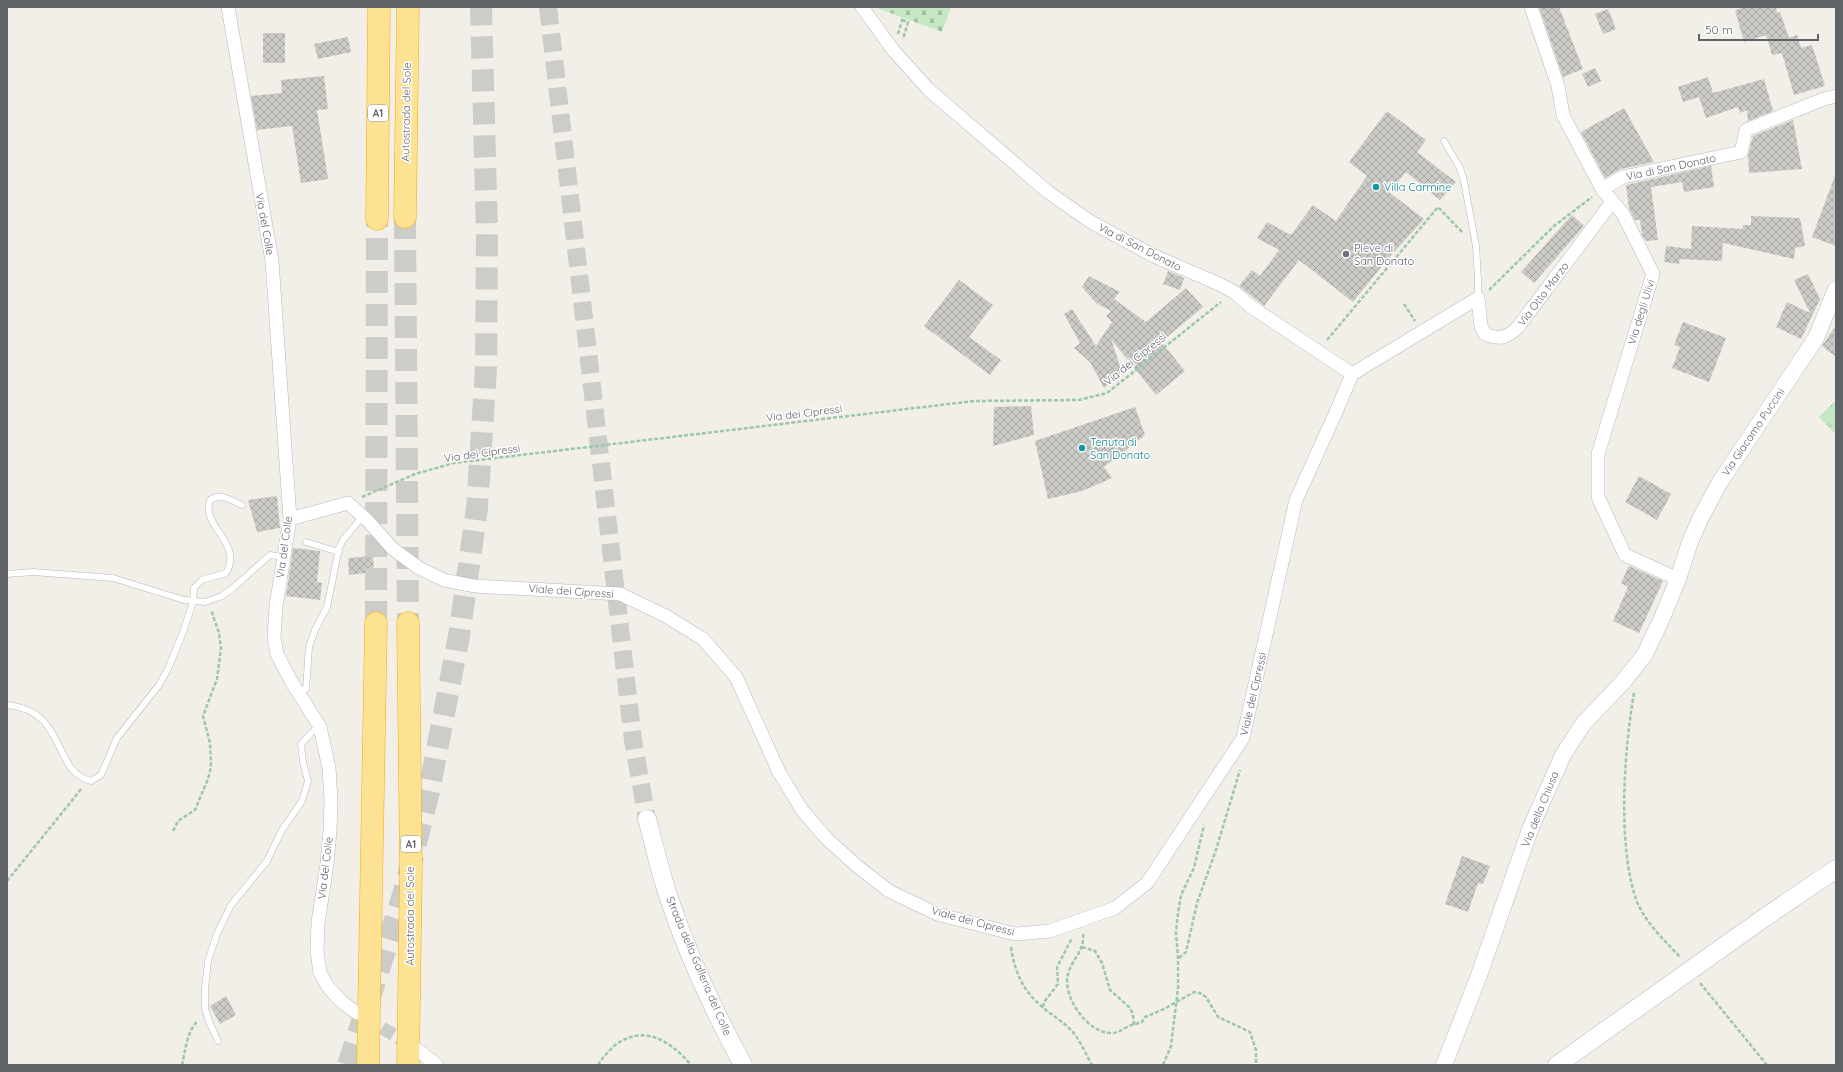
<svg xmlns="http://www.w3.org/2000/svg" width="1843" height="1072" font-family="Quicksand,sans-serif">
<style>
.grass{fill:url(#grass-tufts)}
.cemetery{fill:url(#cemetery-stones)}
.building{fill:url(#building-cross-hatch)}
.lines{fill:none;stroke-linecap:round;stroke-linejoin:round}
.minor-tunnel{stroke:#ccccc8;stroke-width:13;stroke-dasharray:13 6;stroke-linecap:butt}
.secondary-tunnel{stroke:#ccccc8;stroke-width:18;stroke-dasharray:18 9;stroke-linecap:butt}
.motorway-tunnel{stroke:#ccccc8;stroke-width:22;stroke-dasharray:22 11;stroke-linecap:butt}
.service-casing{stroke:#b5b8bc;stroke-width:7}
.minor-casing{stroke:#b5b8bc;stroke-width:14}
.tertiary-casing{stroke:#b5b8bc;stroke-width:17}
.secondary-casing{stroke:#b6babf;stroke-width:19}
.motorway-casing{stroke:#f9ab00;stroke-width:23}
.path{stroke:#9cc7a9;stroke-width:2.5;stroke-dasharray:4 2;stroke-linecap:butt}
.service{stroke:#fff;stroke-width:6}
.minor{stroke:#fff;stroke-width:13}
.tertiary{stroke:#fff;stroke-width:16}
.secondary{stroke:#fff;stroke-width:18}
.motorway{stroke:#fde293;stroke-width:22}
.culture-dot{fill:#0f9aa8;stroke:#fff;stroke-width:1.5}
.worship-dot{fill:#6b7280;stroke:#fff;stroke-width:1.5}
.labels{text-anchor:middle;stroke-width:3;stroke-linejoin:round;paint-order:stroke}
.shield{fill:#fff;stroke:#8f9295;stroke-width:1}
.shield-label{font-size:10px;font-weight:bold;fill:#5f6368}
.street-label{font-size:11px;fill:#5f6368;stroke:#fff}
.culture-label{font-size:11px;fill:#0d838f;stroke:#fff;text-anchor:start}
.worship-label{font-size:11px;fill:#5b616d;stroke:#fff;text-anchor:start}
</style>
<defs>
<pattern id="grass-tufts" width="24" height="20" patternUnits="userSpaceOnUse"><rect width="24" height="20" fill="#c5e8c5"/><path d="M3 7l-1-3M5 7V3M7 7l1-3M15 17l-1-3M17 17v-4M19 17l1-3" fill="none" stroke="#a3c0a4"/></pattern>
<pattern id="cemetery-stones" width="16" height="16" patternUnits="userSpaceOnUse"><rect width="16" height="16" fill="#c5e8c5"/><path d="M2 7V4a2 2 0 0 1 4 0v3zM10 15v-3a2 2 0 0 1 4 0v3z" fill="#a3c0a4"/></pattern>
<pattern id="building-cross-hatch" width="8" height="8" patternUnits="userSpaceOnUse"><rect width="8" height="8" fill="#cccac5"/><path d="M0 0l8 8M0 8l8-8" fill="none" stroke="#a9a8a4"/></pattern>
</defs>
<rect width="100%" height="100%" fill="#f1efe8"/>
<!-- grass -->
<polygon class="grass" points="1836,400 1836,435 1819,417"/>
<!-- cemetery -->
<polygon class="cemetery" points="874,7 951,7 942,32"/>
<!-- building -->
<g class="building">
<polygon points="1539,7 1559,7 1583,69 1563,77"/>
<polygon points="1746,7 1776,7 1777,13 1780,12 1789,38 1797,35 1801,48 1812,45 1825,86 1794,95 1782,53 1772,55 1766,35 1744,42 1735,10"/>
<polygon points="1608,9 1616,29 1603,34 1595,14"/>
<rect x="263" y="33" width="22" height="30"/>
<polygon points="348,37 351,52 318,59 314,44"/>
<polygon points="1595,68 1601,81 1588,87 1582,74"/>
<polygon points="324,76 328,109 317,110 328,179 301,183 292,126 257,130 251,96 282,93 281,80"/>
<polygon points="1708,77 1713,93 1764,79 1773,111 1748,121 1747,110 1740,113 1738,107 1706,118 1699,97 1683,102 1678,87"/>
<polygon points="1624,108 1654,162 1621,169 1605,178 1581,132"/>
<polygon points="1387,111 1426,140 1417,152 1456,182 1440,200 1406,172 1389,192 1424,219 1386,261 1353,302 1299,260 1264,306 1239,286 1252,270 1260,276 1279,250 1257,238 1267,222 1291,235 1313,205 1336,221 1367,176 1349,162"/>
<polygon points="1793,120 1802,169 1749,173 1748,155 1753,136"/>
<polygon points="1711,166 1714,187 1684,192 1682,182 1651,187 1658,240 1646,241 1642,235 1640,220 1635,220 1629,209 1626,185"/>
<polygon points="1835,176 1836,177 1836,246 1812,237"/>
<polygon points="1572,215 1584,226 1534,283 1521,272"/>
<polygon points="1751,216 1800,218 1805,246 1795,248 1794,259 1723,243 1722,261 1680,259 1679,264 1664,262 1666,246 1691,249 1692,226 1743,229 1743,225 1751,225"/>
<polygon points="1168,271 1184,278 1180,290 1163,284"/>
<polygon points="1808,274 1820,299 1801,339 1776,327 1787,302 1810,313 1794,280"/>
<polygon points="1089,276 1120,292 1114,299 1146,322 1186,288 1203,307 1161,342 1185,371 1156,395 1111,339 1122,372 1104,388 1090,362 1074,348 1080,343 1064,314 1072,309 1096,346 1112,322 1106,316 1111,311 1096,303 1082,287"/>
<polygon points="959,280 993,305 969,337 1001,360 990,375 924,326"/>
<polygon points="1683,322 1726,338 1709,382 1672,368 1680,347 1674,345"/>
<polygon points="1836,325 1836,357 1822,346"/>
<polygon points="1031,406 1034,435 993,446 994,407"/>
<polygon points="1135,407 1145,435 1104,467 1112,478 1082,491 1048,499 1035,441"/>
<polygon points="1639,476 1671,494 1657,520 1625,502"/>
<polygon points="277,496 280,528 257,532 248,500"/>
<polygon points="293,548 320,551 317,582 322,583 320,600 286,596"/>
<polygon points="373,556 374,572 349,575 348,558"/>
<polygon points="1629,566 1663,581 1639,633 1613,621 1628,587 1621,583"/>
<polygon points="1462,856 1490,866 1483,884 1478,883 1468,912 1445,904"/>
<polygon points="226,996 236,1015 220,1024 210,1006"/>
</g>
<g class="lines">
<!-- minor-tunnel -->
<polyline class="minor-tunnel" points="366,1018 412,1046"/>
<!-- secondary-tunnel -->
<polyline class="secondary-tunnel" points="548,7 633,740 647,819"/>
<!-- motorway-tunnel -->
<g class="motorway-tunnel">
<polyline points="405,217 408,623"/>
<polyline points="376,623 377,219"/>
<polyline points="348,1065 404,892 429,791 459,636 477,508 486,369 487,234 481,7"/>
</g>
<defs>
<g id="service">
<polyline points="1444,141 1460,168 1464,181 1476,246 1478,279 1478,298"/>
<polyline points="306,542 339,552"/>
<polyline points="7,574 33,572 113,578 184,600 205,602 222,596 233,588 270,555 283,557"/>
<polyline points="298,693 306,689 309,647 315,630 327,607 339,548 343,540 363,516"/>
<path d="M7 705C68 711 51 771 91 781L101 775 117 738 159 685 168 669 183 632 193 602 194 588 202 580 226 573C244 543 200 526 210 500 220 492 232 501 242 505"/>
<polyline points="218,1041 210,1024 205,1009 205,988 208,961 217,934 231,905 267,861 282,830 302,801 308,781 303,762 301,744 313,731 320,727"/>
</g>
<g id="minor">
<polyline points="228,7 272,261 290,519 276,606 274,637 277,654 291,681 320,727 329,768 331,800 330,830 327,864 318,923 317,951 320,973 329,988 342,1002 357,1013"/>
<path d="M862 7 893 50 929 90 1048 192 1091 222 1154 256 1219 284 1234 292 1250 306 1352 374 1478 298 1481 326 1485 334C1500 340 1507 338 1518 327L1612 202"/>
<polyline points="1531,7 1558,86 1563,115 1602,189 1623,214 1653,274 1598,454 1598,497 1625,555 1678,579"/>
<polyline points="1602,189 1623,177 1741,152 1746,130 1824,99 1836,96"/>
<polyline points="290,519 348,503 367,520 393,549 419,568 444,580 474,586 620,594 666,616 703,639 736,677 779,772 802,810 827,839 857,866 889,891 937,914 1015,934 1050,931 1115,908 1147,883 1243,738 1296,500 1336,412 1352,374"/>
<polyline points="415,1048 437,1065"/>
</g>
<polyline id="tertiary" points="1444,1065 1478,978 1531,827 1563,755 1583,724 1623,682 1645,654 1662,618 1678,579 1690,542 1701,517 1720,482 1816,338 1836,289"/>
<g id="secondary">
<path d="M647 819C654 843 659 868 667 892 686 951 714 1011 743 1065"/>
<polyline points="1557,1065 1761,920 1836,869"/>
</g>
<g id="motorway">
<polyline points="405,217 408,7"/>
<polyline points="377,219 379,7"/>
<polyline points="368,1065 376,623"/>
<polyline points="408,1065 411,868 408,623"/>
</g>
</defs>
<!-- service casing -->
<use href="#service" class="service-casing"/>
<!-- minor casing -->
<use href="#minor" class="minor-casing"/>
<!-- tertiary casing -->
<use href="#tertiary" class="tertiary-casing"/>
<!-- secondary casing -->
<use href="#secondary" class="secondary-casing"/>
<!-- motorway casing -->
<use href="#motorway" class="motorway-casing"/>
<!-- path -->
<g class="path">
<polyline points="902,20 908,22 903,39"/>
<polyline points="898,34 903,17"/>
<polyline points="1489,290 1554,226 1592,197"/>
<polyline points="1404,304 1415,321"/>
<polyline points="1327,340 1438,207 1463,233"/>
<polyline points="362,497 415,474 454,463 974,401 1079,400 1107,393 1221,302"/>
<path d="M1634 693C1624 751 1617 847 1637 902 1646 923 1665 941 1680 957"/>
<polyline points="173,831 178,821 195,810 208,779 211,767 210,743 203,716 217,679 221,648 219,633 211,610"/>
<polyline points="7,881 82,788"/>
<path d="M1083 934C1085 951 1072 959 1068 974 1062 996 1087 1033 1111 1033 1118 1033 1121 1030 1127 1027 1132 1024 1138 1024 1142 1022L1145 1017 1164 1009 1194 992 1200 993 1206 997 1218 1017 1250 1032 1256 1050V1065"/>
<path d="M1011 947C1014 969 1022 989 1039 1004 1048 1013 1060 1019 1070 1029 1080 1039 1085 1053 1092 1065"/>
<polyline points="1082,947 1095,951 1102,963 1110,990 1129,1007 1133,1014 1134,1025"/>
<polyline points="1179,958 1186,952 1197,903 1216,850 1240,770"/>
<polyline points="1700,983 1767,1065"/>
<polyline points="1043,1007 1044,1002 1058,984 1057,967 1072,938"/>
<path d="M182 1065C185 1052 187 1030 198 1021"/>
<path d="M598 1065C602 1058 608 1052 614 1046 643 1023 671 1041 691 1065"/>
<polyline points="1163,1065 1171,1046 1178,988 1178,958 1176,932 1178,913 1181,895 1194,868 1204,825"/>
</g>
<!-- service -->
<use href="#service" class="service"/>
<!-- minor -->
<use href="#minor" class="minor"/>
<!-- tertiary -->
<use href="#tertiary" class="tertiary"/>
<!-- secondary -->
<use href="#secondary" class="secondary"/>
<!-- motorway -->
<use href="#motorway" class="motorway"/>
</g>
<!-- markers -->
<g class="culture-dot">
<circle cx="1376" cy="187" r="4"/>
<circle cx="1082" cy="448" r="4"/>
</g>
<circle class="worship-dot" cx="1346" cy="254" r="4"/>
<g class="labels">
<!-- shield labels -->
<g class="shield">
<rect x="368" y="105" width="20" height="16" rx="3"/>
<rect x="401" y="836" width="20" height="16" rx="3"/>
</g>
<g class="shield-label">
<text x="378" y="117">A1</text>
<text x="411" y="848">A1</text>
</g>
<!-- street labels -->
<g class="street-label">
<text transform="translate(406 112) rotate(-89)" y="4">Autostrada del Sole</text>
<text transform="translate(1671 167) rotate(-12)" y="4">Via di San Donato</text>
<text transform="translate(265 224) rotate(80)" y="4">Via del Colle</text>
<text transform="translate(1140 247) rotate(27)" y="4">Via di San Donato</text>
<text transform="translate(1543 294) rotate(-53)" y="4">Via Otto Marzo</text>
<text transform="translate(1641 312) rotate(-73)" y="4">Via degli Ulivi</text>
<text transform="translate(1135 359) rotate(-39)" y="4">Via dei Cipressi</text>
<text transform="translate(804 413) rotate(-7)" y="4">Via dei Cipressi</text>
<text transform="translate(1753 432) rotate(-56)" y="4">Via Giacomo Puccini</text>
<text transform="translate(482 453) rotate(-8)" y="4">Via dei Cipressi</text>
<text transform="translate(284 547) rotate(-82)" y="4">Via del Colle</text>
<text transform="translate(571 591) rotate(4)" y="4">Viale dei Cipressi</text>
<text transform="translate(1253 694) rotate(-77)" y="4">Viale dei Cipressi</text>
<text transform="translate(1540 809) rotate(-68)" y="4">Via della Chiusa</text>
<text transform="translate(325 868) rotate(-83)" y="4">Via del Colle</text>
<text transform="translate(410 916) rotate(-90)" y="4">Autostrada del Sole</text>
<text transform="translate(973 921) rotate(15)" y="4">Viale dei Cipressi</text>
<text transform="translate(699 966) rotate(67)" y="4">Strada della Galleria del Colle</text>
</g>
<!-- culture labels -->
<g class="culture-label">
<text x="1384" y="191">Villa Carmine</text>
<text x="1090" y="446">Tenuta di<tspan x="1090" dy="13">San Donato</tspan></text>
</g>
<!-- worship labels -->
<g class="worship-label">
<text x="1354" y="252">Pieve di<tspan x="1354" dy="13">San Donato</tspan></text>
</g>
</g>
<!-- border -->
<rect width="1843" height="1072" fill="none" stroke="#5f6368" stroke-width="16"/>
<!-- scale -->
<path d="M1699 34v6h119v-6" fill="none" stroke="#5f6368" stroke-width="2"/>
<text x="1705" y="34" font-size="12" fill="#5f6368" stroke="#ffffff" stroke-width="3" paint-order="stroke">50 m</text>
</svg>
